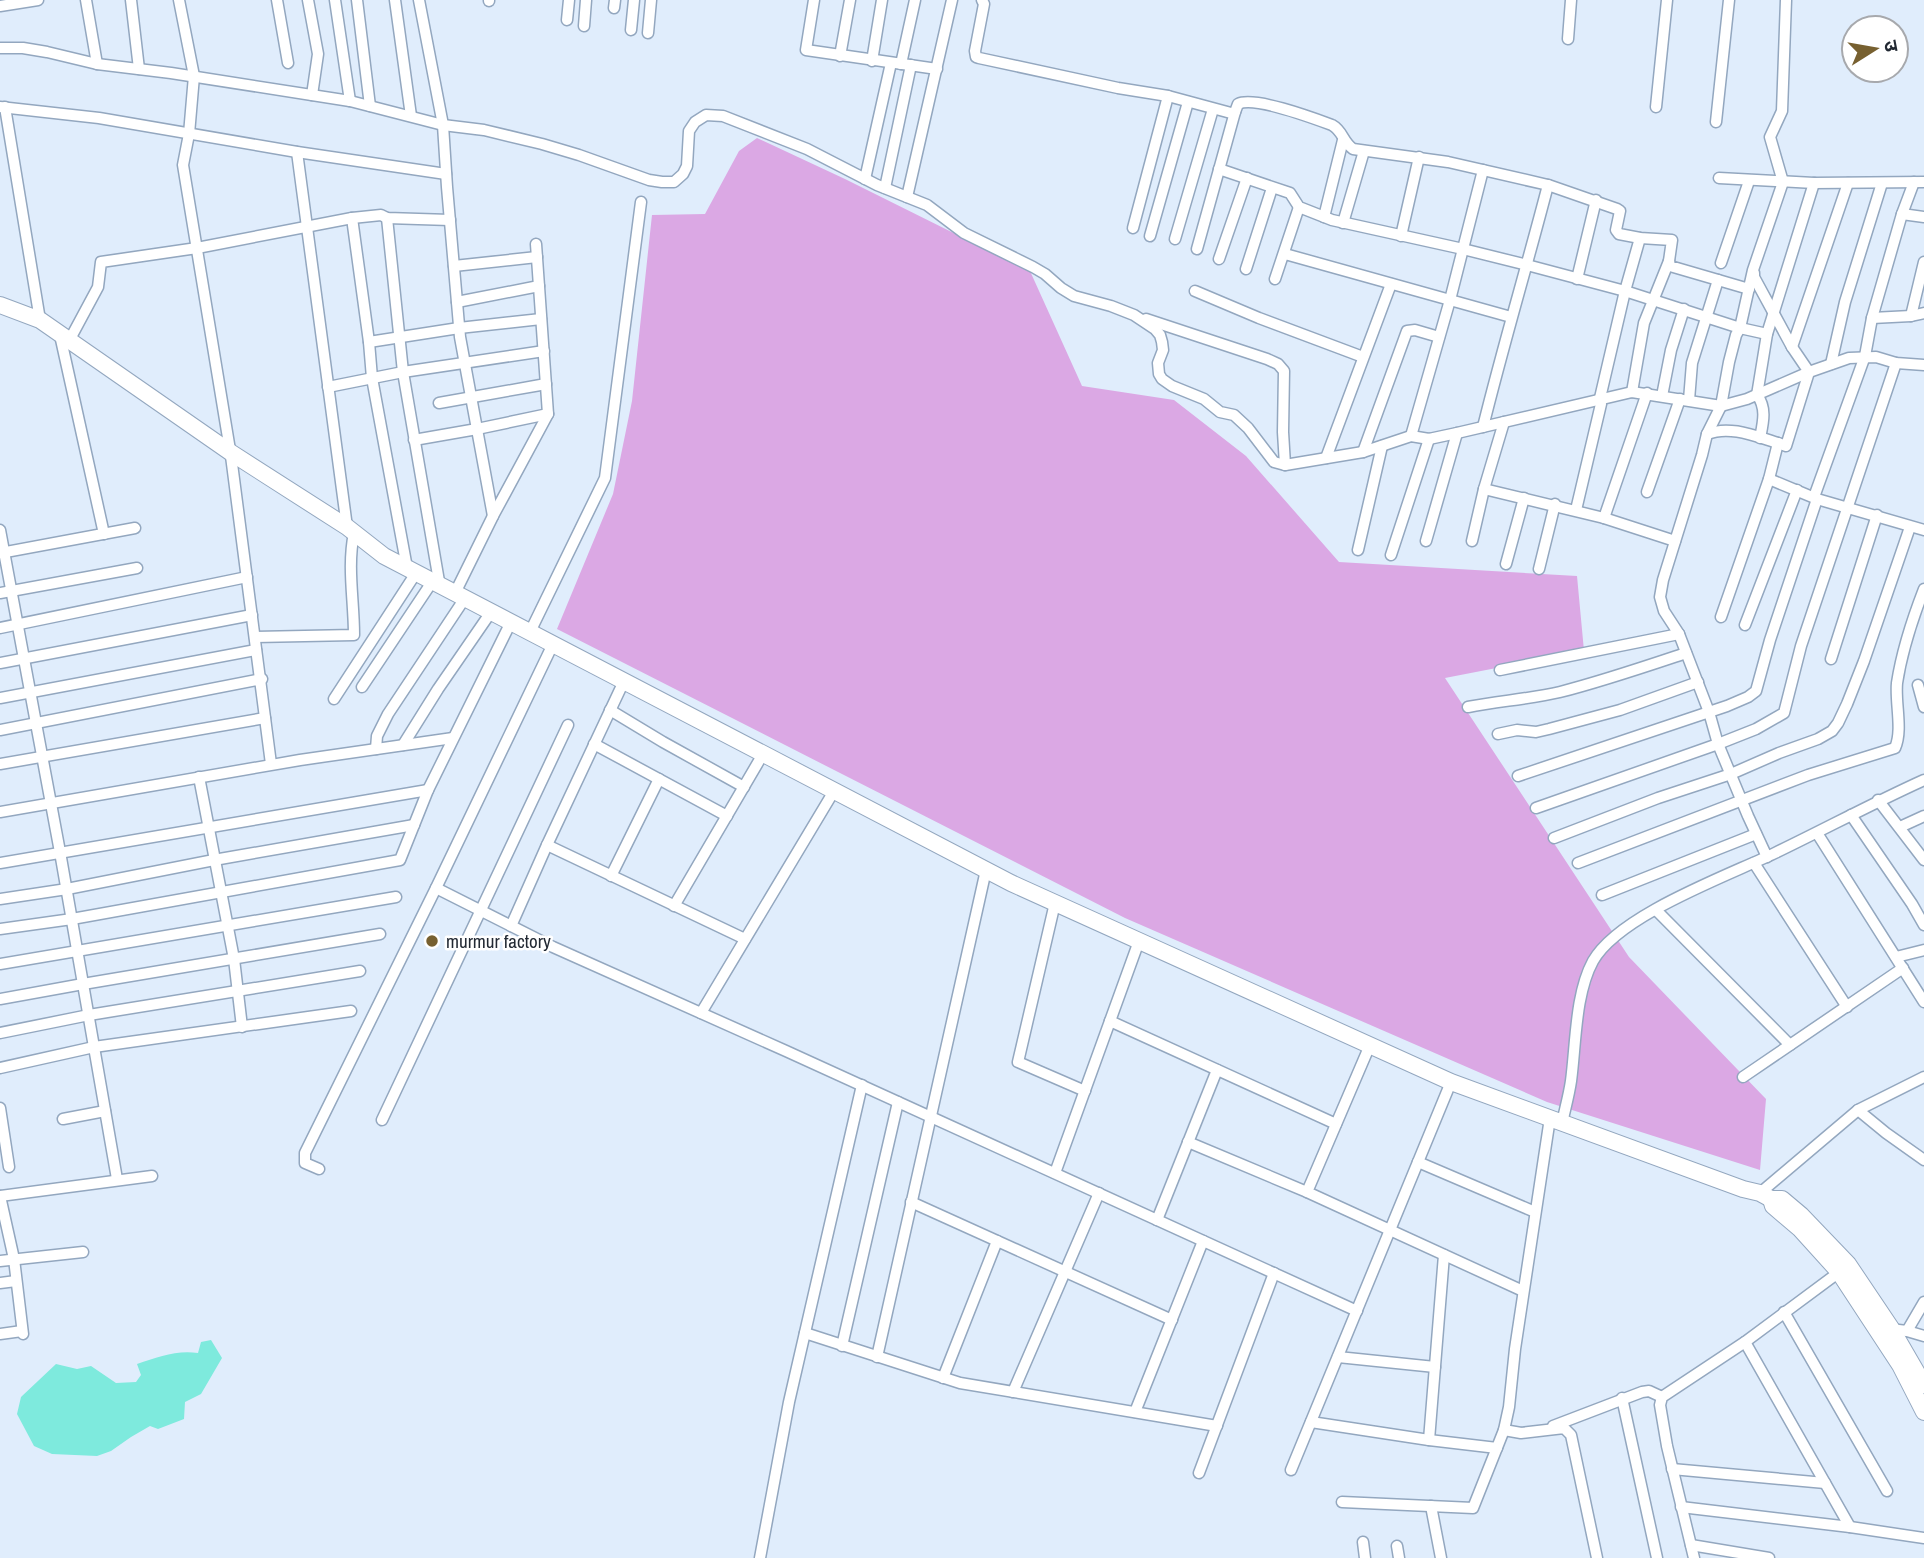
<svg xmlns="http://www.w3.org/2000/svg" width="1924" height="1558" font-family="'Archivo Narrow','Noto Sans Devanagari',sans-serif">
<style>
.green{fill:#dba8e4}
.water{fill:#7eeadd}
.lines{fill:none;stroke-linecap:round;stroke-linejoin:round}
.street-casing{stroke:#93a7bf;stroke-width:13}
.secondary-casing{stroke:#93a7bf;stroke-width:18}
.street{stroke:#fff;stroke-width:10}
.secondary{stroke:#fff;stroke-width:16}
.poi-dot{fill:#776030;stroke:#fff;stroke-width:2.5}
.labels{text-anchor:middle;stroke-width:5;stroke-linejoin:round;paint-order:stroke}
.poi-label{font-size:19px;fill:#222933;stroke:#fff;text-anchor:start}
</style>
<rect width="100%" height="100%" fill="#e0edfc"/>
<!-- green -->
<polygon class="green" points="757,138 845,179 1030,271 1082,386 1174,400 1246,456 1339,562 1577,576 1584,651 1445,678 1629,957 1766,1099 1760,1170 1547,1102 1125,918 557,629 613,494 632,401 652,215 705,214 739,151"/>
<!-- water -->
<path class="water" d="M211 1340 222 1358 201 1394 185 1402 184 1419 158 1429 150 1426 131 1437 111 1451 97 1456 52 1454 34 1446 17 1414 21 1397 56 1364 77 1369 91 1366 116 1383 136 1382 141 1375 137 1364C158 1357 176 1350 198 1353L201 1342Z"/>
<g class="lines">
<defs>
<g id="street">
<polyline points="86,0 97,64"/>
<polyline points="131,0 139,69"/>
<polyline points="179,0 194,76 189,134 183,165 231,456 271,764"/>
<polyline points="277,0 288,63"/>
<polyline points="308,0 318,54 312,95"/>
<polyline points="335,0 350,101"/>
<polyline points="357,0 370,106"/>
<polyline points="395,0 411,116"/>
<polyline points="419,0 443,125 447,187 460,337 493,516"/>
<polyline points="814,0 806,50 937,69"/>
<path d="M982 0 984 4 975 51 976 57 979 58 1118 88 1168 96 1231 113 1235 112 1238 104C1254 96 1313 118 1332 125 1343 131 1342 141 1353 149L1448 162 1548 185 1617 209 1620 211 1616 230 1619 234 1640 238 1672 240 1669 261 1670 266 1749 289"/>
<polyline points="489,1 489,0"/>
<polyline points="0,6 38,0"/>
<polyline points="614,8 615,0"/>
<polyline points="567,20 569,0"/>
<polyline points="584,26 586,0"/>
<polyline points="631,30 634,0"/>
<polyline points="648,33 651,0"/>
<polyline points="1568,39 1571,0"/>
<polyline points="0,48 23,48 47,52 97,64 171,73 350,101 443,125 484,130 542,144 579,155 649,180 662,182 674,182 683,174 687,166 689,131 695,122 706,115 723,116 807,149 877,185 927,205 964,233 1033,267 1045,274 1061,288 1074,296 1111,306 1134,315 1155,329 1160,335 1162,342 1163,350 1158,363 1159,374 1162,379 1172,386 1204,399 1220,412 1234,415 1248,428 1274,462 1285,465 1363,452 1411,436 1429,439 1457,433 1632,392 1721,406 1747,399 1809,372 1849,358 1876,357 1896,363 1924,365"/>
<polyline points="840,56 850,0"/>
<polyline points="872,61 882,0"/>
<polyline points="901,64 915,0"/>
<polyline points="0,107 99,118 297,152 446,174"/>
<polyline points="5,107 40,320"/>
<polyline points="1656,107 1667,0"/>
<polyline points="1716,122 1729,0"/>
<polyline points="297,152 347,527"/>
<polyline points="1219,169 1290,193 1299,207 1332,220 1463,249 1527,265 1625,291 1740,328 1767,334"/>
<polyline points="1719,178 1814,183 1924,182"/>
<polyline points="865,179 891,63"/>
<polyline points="885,188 911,65"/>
<polyline points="907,197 952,0"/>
<polyline points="1902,214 1924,217"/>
<polyline points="1324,217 1343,140"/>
<polyline points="352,218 369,342 372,378 407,568"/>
<polyline points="387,218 403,372 440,587"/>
<polyline points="1343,223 1364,151"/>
<polyline points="1133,228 1168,96"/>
<polyline points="1150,236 1188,102"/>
<polyline points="1401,236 1419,157"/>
<polyline points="1175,239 1213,109"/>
<polyline points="1197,249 1235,112"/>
<polyline points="1285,254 1511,317"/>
<polyline points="1219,259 1247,178"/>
<polyline points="1721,263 1749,181"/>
<polyline points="454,266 537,257"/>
<polyline points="1246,269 1272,188"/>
<polyline points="1754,273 1754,277 1792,347 1809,372 1786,446 1778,443"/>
<polyline points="1275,279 1299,207"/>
<polyline points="1577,279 1596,200"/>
<polyline points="1195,291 1259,318 1363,357"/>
<polyline points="457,302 539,286"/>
<polyline points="1911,316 1924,262"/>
<polyline points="1872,318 1911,316 1924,313"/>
<polyline points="1146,319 1267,359 1278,364 1284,371 1283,432 1285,465"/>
<polyline points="60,335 104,534"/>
<polyline points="69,341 98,287 101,262 197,248 352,218 381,215 387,218 450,220"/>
<polyline points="369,342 459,328 541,319"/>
<polyline points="1792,347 1848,183"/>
<polyline points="1831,364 1845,302 1882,183"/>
<polyline points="328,387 403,372 544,351"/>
<polyline points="1632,392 1644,323 1669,261"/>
<polyline points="1662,396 1671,350 1684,309"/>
<polyline points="1689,400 1692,363 1718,280"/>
<polyline points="439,403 546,384"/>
<path d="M1483 427C1503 346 1527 266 1548 185"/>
<path d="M1707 434C1730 425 1755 436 1778 443L1769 479 1721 617"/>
<polyline points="1411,436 1450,300 1483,170"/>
<path d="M1760 438C1763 423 1767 408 1757 395L1767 334 1814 183"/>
<polyline points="414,440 477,429 548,414"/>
<polyline points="1363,452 1407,331 1415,330 1439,337"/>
<polyline points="1326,458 1391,284"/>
<polyline points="1769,479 1817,499 1924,530"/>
<polyline points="1484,489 1604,518 1675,541"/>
<polyline points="1647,492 1680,399"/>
<polyline points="1814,497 1865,356 1872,318 1902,214 1914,182"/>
<polyline points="1576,510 1601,404 1600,398 1625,291 1640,238"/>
<polyline points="1604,518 1647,393"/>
<polyline points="0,530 60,852 117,1179"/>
<polyline points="1426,541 1457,433"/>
<polyline points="1472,541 1484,489 1504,422"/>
<polyline points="1358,550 1382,446"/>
<polyline points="0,553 135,528"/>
<polyline points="1391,555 1429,439"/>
<polyline points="1506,564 1524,498"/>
<polyline points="1539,569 1555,504"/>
<polyline points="0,593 137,568"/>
<polyline points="455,593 493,516 548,414 536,244"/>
<polyline points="1745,625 1797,490"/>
<polyline points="0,628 247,577"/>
<polyline points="530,632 605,478 641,202"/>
<path d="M255 637 354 635C354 600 347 567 354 533"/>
<polyline points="1831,659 1877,515"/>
<polyline points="0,663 252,615"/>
<polyline points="1500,670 1679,634"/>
<polyline points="1918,685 1924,707"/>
<polyline points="362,687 432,582"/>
<polyline points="0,698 256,650"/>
<polyline points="334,699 416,573"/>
<path d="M1468 707C1499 701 1530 699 1560 692 1603 681 1644 667 1686 653"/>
<polyline points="610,710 663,742 744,787"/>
<polyline points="0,730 262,679"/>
<polyline points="1498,734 1517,730 1536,732 1549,729 1620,710 1698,682"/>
<polyline points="594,744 727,816"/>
<polyline points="403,745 438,689 491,612"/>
<polyline points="376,749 377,736 388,714 465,598"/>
<polyline points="0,764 265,718"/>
<polyline points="1518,776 1727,706 1748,697 1756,691 1770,640 1817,499"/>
<polyline points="199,777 234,959 242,1027"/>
<polyline points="1878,800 1924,860"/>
<polyline points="1536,808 1718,744 1756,729 1784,713 1801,646 1896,363"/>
<polyline points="0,812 300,760 453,738"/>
<polyline points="1851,815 1912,904 1924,925"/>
<polyline points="1900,827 1924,816"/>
<polyline points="1817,833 1924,1002"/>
<polyline points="1554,838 1658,798 1731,774 1779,753 1818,739 1832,731 1838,723 1847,704 1864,661 1910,527"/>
<polyline points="547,845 745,939"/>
<polyline points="1767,857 1748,816 1718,744 1709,712 1679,634 1664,611 1660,597 1663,580 1702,455 1707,434 1721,406 1729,362 1736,335 1740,328 1753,270 1783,182 1770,137 1782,111 1786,0"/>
<polyline points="0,863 428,790"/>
<path d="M1578 863 1808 775 1895 748C1903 730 1895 703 1897 683 1902 650 1912 620 1924 589"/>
<polyline points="1754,863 1847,1007"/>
<polyline points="611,876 659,779"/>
<polyline points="436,888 553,947 786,1051 1357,1311"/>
<polyline points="1602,895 1756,834"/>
<polyline points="0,899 67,889 214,860 414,825"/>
<polyline points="1055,903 1018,1062 1085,1091"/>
<polyline points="674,906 763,754"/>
<polyline points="1656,910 1790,1045"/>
<polyline points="511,926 547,845 624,681"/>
<polyline points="0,929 72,919 400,860 428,790 511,622"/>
<polyline points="1896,957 1924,950"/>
<polyline points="0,964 396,897"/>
<polyline points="0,999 83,984 380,934"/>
<polyline points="701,1013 834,791"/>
<polyline points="1110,1021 1336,1124"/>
<polyline points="0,1033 89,1015 360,971"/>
<polyline points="1370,1045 1307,1192 1523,1291"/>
<polyline points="0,1068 94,1047 351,1011"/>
<polyline points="1743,1077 1903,968"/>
<polyline points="0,1108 9,1167"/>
<polyline points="1858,1110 1886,1133 1924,1160"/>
<polyline points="1550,1118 1515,1349 1509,1407 1504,1430 1521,1433 1564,1428 1571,1435 1597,1558"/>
<polyline points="63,1119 105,1111"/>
<polyline points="382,1120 568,725"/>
<path d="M1562 1123C1565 1109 1569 1095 1571 1081 1576 1044 1575 994 1593 961 1619 915 1727 876 1775 853 1825 829 1873 803 1924 780"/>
<polyline points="1188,1142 1307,1192"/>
<polyline points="1418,1162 1535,1212"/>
<polyline points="319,1169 305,1163 305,1153 436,888 553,644"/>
<polyline points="1055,1173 1139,941"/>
<polyline points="1760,1193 1858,1110 1924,1077"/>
<polyline points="0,1196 152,1176"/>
<polyline points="0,1196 14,1259 23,1334"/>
<polyline points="911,1202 1172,1320"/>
<polyline points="1157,1220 1217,1070"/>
<polyline points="0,1261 83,1252"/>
<polyline points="0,1283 16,1281"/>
<polyline points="1784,1312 1887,1491"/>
<polyline points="1890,1329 1907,1331 1924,1336"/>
<polyline points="1907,1331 1924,1302"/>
<polyline points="805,1333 960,1383 1217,1426"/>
<polyline points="0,1334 22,1331"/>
<polyline points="1745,1342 1850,1527"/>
<polyline points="842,1346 898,1102"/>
<polyline points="877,1357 986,870"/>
<polyline points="1338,1357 1435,1367"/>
<polyline points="943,1378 997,1241"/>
<polyline points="1013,1392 1099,1193"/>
<polyline points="1622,1398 1657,1558"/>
<polyline points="1135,1412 1203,1241"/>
<polyline points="1311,1422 1429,1440 1497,1448"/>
<polyline points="1553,1426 1642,1392 1649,1391 1662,1397"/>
<polyline points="1429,1440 1444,1255"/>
<polyline points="1672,1469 1825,1483"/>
<polyline points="1291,1470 1451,1082"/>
<polyline points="1199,1473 1274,1273"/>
<polyline points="1342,1502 1473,1508 1504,1430"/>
<polyline points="1431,1506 1441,1558"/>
<polyline points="1681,1507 1850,1527 1924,1538"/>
<polyline points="1363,1542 1365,1558"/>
<polyline points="1691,1545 1769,1558"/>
<polyline points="1397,1546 1399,1558"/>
<polyline points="760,1558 789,1402 862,1085"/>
<polyline points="1694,1558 1667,1446 1660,1405 1662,1397 1745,1342 1842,1270"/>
</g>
<g id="secondary">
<polyline points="0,305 40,320 230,452 347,527 384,556 1011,883 1451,1082 1743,1189 1760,1193 1771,1199 1782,1199 1801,1215 1848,1264 1891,1328 1924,1385"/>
<polyline points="1771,1199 1773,1206 1800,1229 1839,1272 1900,1365 1924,1412"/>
</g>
</defs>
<!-- street casing -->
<use href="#street" class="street-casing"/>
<!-- secondary casing -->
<use href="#secondary" class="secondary-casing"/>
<!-- street -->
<use href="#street" class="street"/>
<!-- secondary -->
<use href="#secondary" class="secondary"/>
</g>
<!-- markers -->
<circle class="poi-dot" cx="432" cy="941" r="7"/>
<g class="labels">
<!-- poi labels -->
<g class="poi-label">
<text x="446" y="948">murmur factory</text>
</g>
</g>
<!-- north arrow -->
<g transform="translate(1875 49) rotate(79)"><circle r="33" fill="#ffffff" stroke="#a7a9ad" stroke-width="2"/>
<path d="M0-5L12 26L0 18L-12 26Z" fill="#776030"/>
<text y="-10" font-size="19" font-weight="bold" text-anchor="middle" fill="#222933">उ</text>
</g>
</svg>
